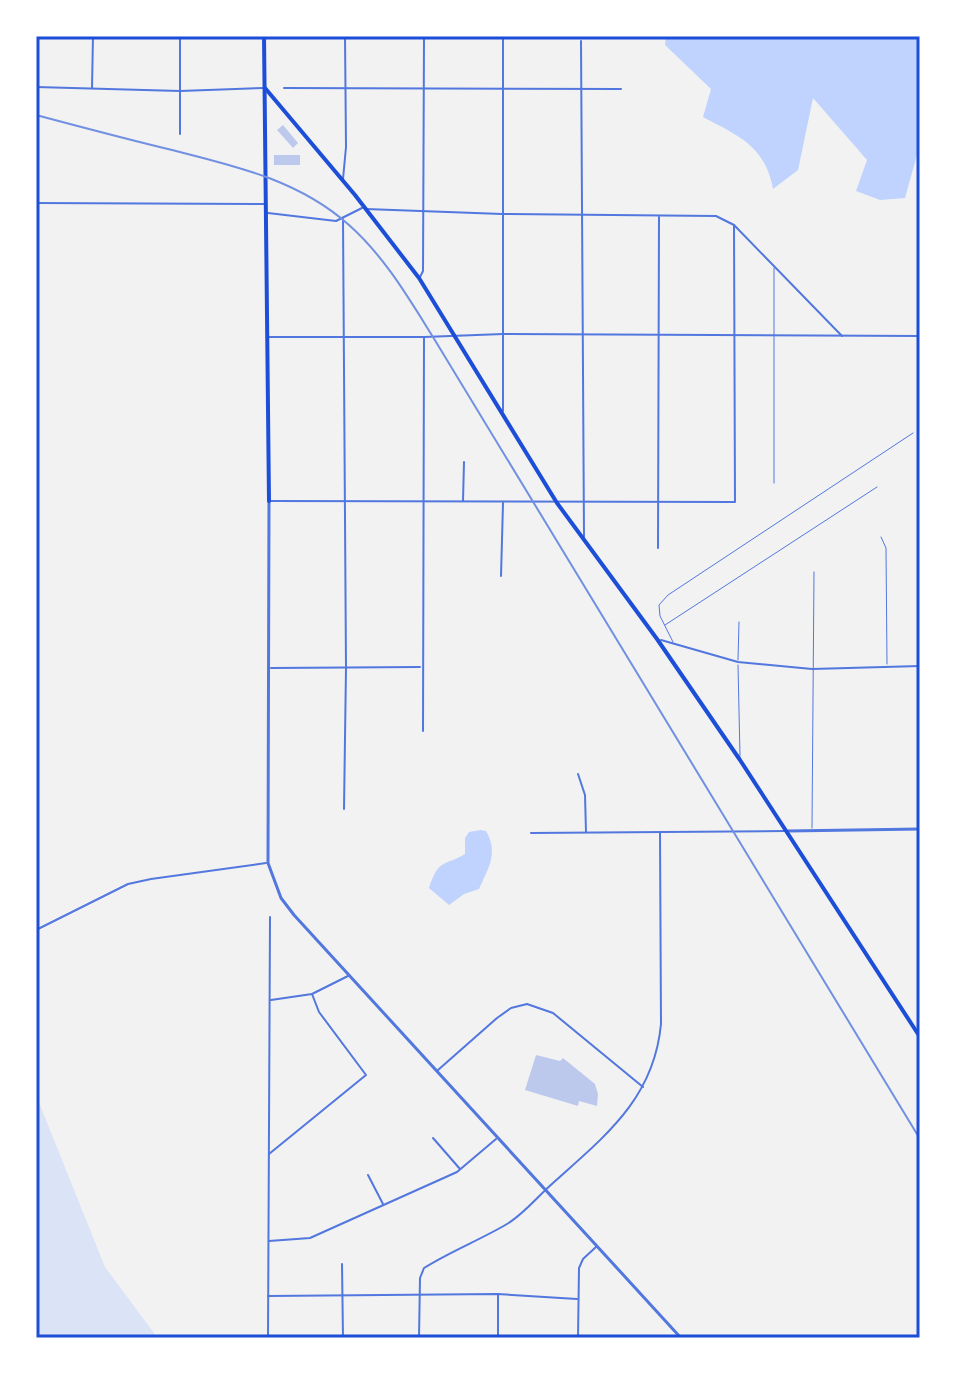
<svg xmlns="http://www.w3.org/2000/svg" width="956" height="1374" font-family="Montserrat,sans-serif">
<style>
.green{fill:#dbe4f7}
.water{fill:#bfd3fe}
.building{fill:#bdc9ec}
.lines{fill:none;stroke-linecap:round;stroke-linejoin:round}
.service{stroke:#5277de;stroke-width:1}
.minor{stroke:#5277de;stroke-width:2}
.tertiary{stroke:#5277de;stroke-width:3}
.secondary{stroke:#1d4ed8;stroke-width:4}
.rail{stroke:#7290e2;stroke-width:2}
.neatline{fill:none;stroke:#1d4ed8;stroke-width:3}
</style>
<rect width="100%" height="100%" fill="#f2f2f2"/>
<!-- green -->
<polygon class="green" points="36,1095 105,1267 154,1333 155,1338 36,1338"/>
<!-- water -->
<g class="water">
<path d="M666 36H920V144L905 198 880 200 856 191 867 160 813 98 798 170 773 189C765 146 739 136 703 117L711 89 665 45Z"/>
<path d="M481 830 486 831C499 853 488 869 479 889L464 894 449 905 429 888C439 858 443 867 465 854V838L469 832Z"/>
</g>
<!-- building -->
<g class="building">
<polygon points="283,125 298,143 293,148 277,130"/>
<rect x="274" y="155" width="26" height="10"/>
<polygon points="536,1055 560,1061 563,1058 595,1084 598,1094 597,1106 579,1101 578,1106 525,1090"/>
</g>
<g class="lines">
<!-- service -->
<g class="service">
<polyline points="774,268 774,483"/>
<polyline points="881,537 886,548 887,664"/>
<polyline points="665,625 877,487"/>
<polyline points="673,642 660,616 659,605 668,595 913,433"/>
<polyline points="738,660 739,622"/>
<polyline points="738,665 740,756"/>
<polyline points="812,828 814,572"/>
</g>
<!-- minor -->
<g class="minor">
<polyline points="503,36 503,411"/>
<polyline points="581,41 584,537"/>
<polyline points="36,87 180,91 264,88"/>
<polyline points="92,88 93,36"/>
<polyline points="284,88 621,89"/>
<polyline points="180,134 180,36"/>
<polyline points="343,179 346,147 345,36"/>
<polyline points="36,203 265,204"/>
<polyline points="366,209 502,214 716,216 734,225 842,336"/>
<polyline points="268,213 336,221 362,208"/>
<polyline points="343,219 346,668 344,809"/>
<polyline points="420,277 423,271 424,36"/>
<polyline points="269,337 424,337 503,334 920,336"/>
<polyline points="271,501 735,502 734,225"/>
<polyline points="463,501 464,462"/>
<polyline points="658,548 659,217"/>
<polyline points="501,576 503,503"/>
<polyline points="661,640 738,662 812,669 920,666"/>
<polyline points="271,668 420,667"/>
<polyline points="423,731 424,337"/>
<polyline points="578,774 585,795 586,832"/>
<polyline points="531,833 785,831"/>
<polyline points="36,930 128,884 151,879 266,863"/>
<polyline points="271,1000 312,994 348,976"/>
<polyline points="438,1070 497,1018 511,1008 527,1004 553,1013 643,1087"/>
<polyline points="433,1138 460,1169"/>
<polyline points="269,1154 366,1075 319,1012 312,994"/>
<polyline points="368,1175 383,1204"/>
<polyline points="269,1241 310,1238 457,1172 496,1139"/>
<polyline points="342,1264 343,1338"/>
<polyline points="268,1296 498,1294 577,1299"/>
<polyline points="268,1338 270,917"/>
<path d="M419 1338 420 1278 424 1268C451 1251 480 1240 507 1224 524 1214 538 1196 553 1183 605 1136 654 1099 661 1024L660 833"/>
<polyline points="498,1338 498,1295"/>
<polyline points="578,1338 579,1268 583,1259 597,1246"/>
</g>
<!-- tertiary -->
<g class="tertiary">
<polyline points="269,501 268,863 281,898 294,915 681,1338"/>
<polyline points="788,831 920,829"/>
</g>
<!-- secondary -->
<g class="secondary">
<polyline points="264,36 269,501"/>
<polyline points="265,88 355,195 419,278 557,503 657,639 740,760 920,1037"/>
</g>
<!-- rail -->
<path class="rail" d="M36 115C81 127 126 139 172 150 235 166 299 180 349 225 384 256 408 297 433 337L920 1139"/>
</g>
<!-- border -->
<rect width="956" height="1374" fill="none" stroke="#ffffff" stroke-width="76"/>
<rect x="38" y="38" width="880" height="1298" class="neatline"/>
</svg>
